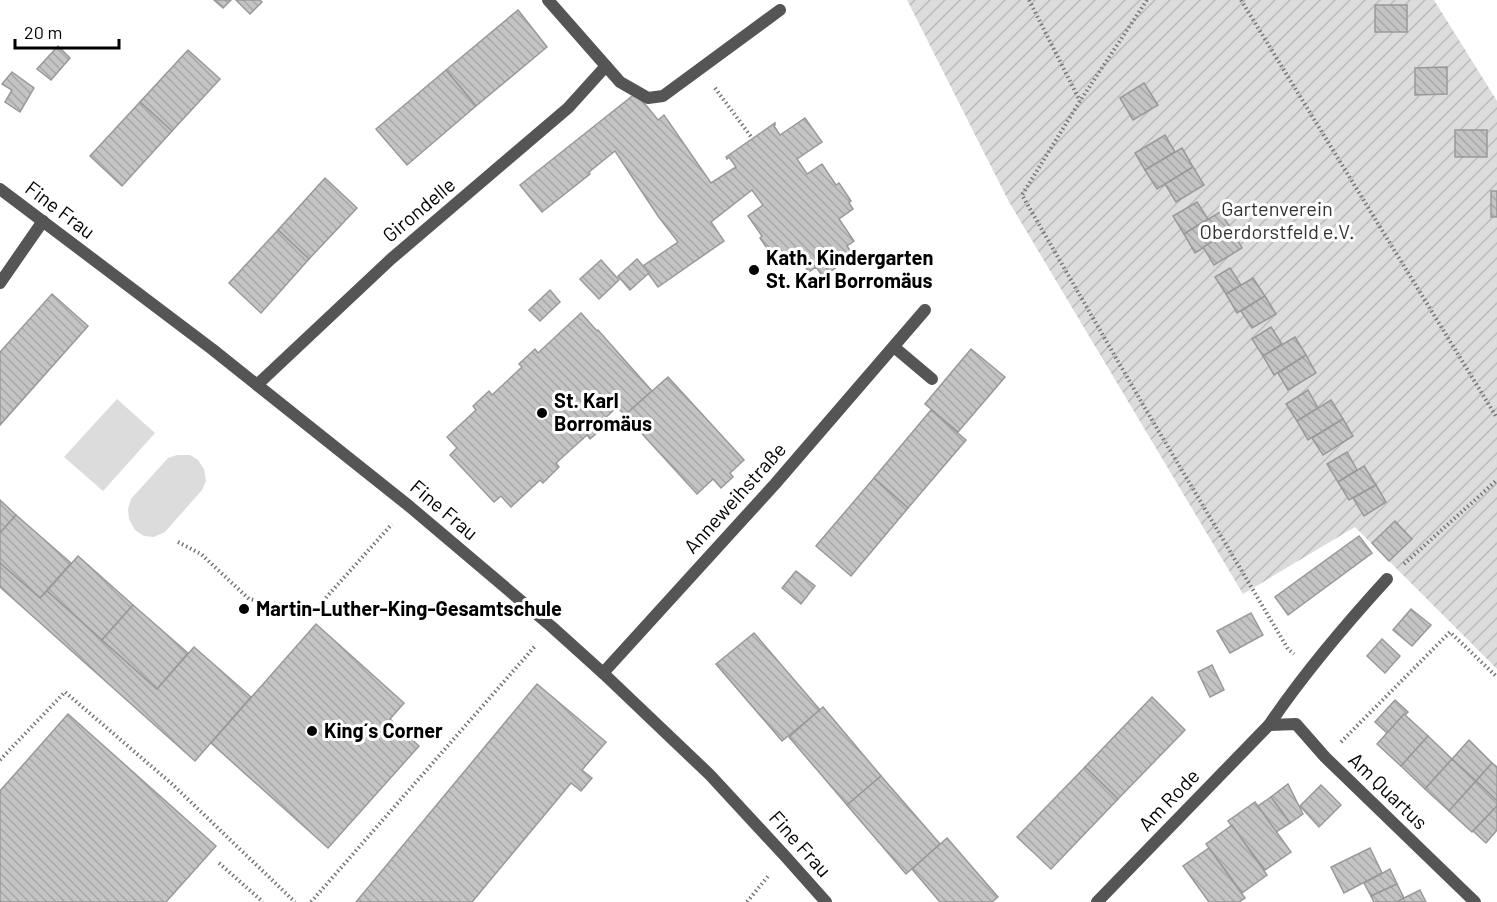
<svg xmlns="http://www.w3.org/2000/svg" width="1497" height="902" font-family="Barlow,sans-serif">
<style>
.grass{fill:#dcdcdc}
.garden{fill:url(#garden-furrows)}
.building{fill:url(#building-back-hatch);stroke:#999;stroke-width:1.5}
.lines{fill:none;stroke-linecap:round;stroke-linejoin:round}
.path{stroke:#777;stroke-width:4;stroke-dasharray:1.5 3;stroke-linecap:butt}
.service{stroke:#555;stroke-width:12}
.minor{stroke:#555;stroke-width:12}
.poi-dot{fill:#000;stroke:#fff;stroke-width:2}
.labels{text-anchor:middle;stroke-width:6;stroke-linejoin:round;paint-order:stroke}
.park-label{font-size:20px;fill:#333;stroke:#fff}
.street-label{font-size:20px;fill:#000;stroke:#fff}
.poi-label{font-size:20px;font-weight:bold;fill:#000;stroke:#fff;text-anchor:start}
</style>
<defs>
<pattern id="garden-furrows" width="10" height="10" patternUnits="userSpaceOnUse" patternTransform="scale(1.5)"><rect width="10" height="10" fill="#dcdcdc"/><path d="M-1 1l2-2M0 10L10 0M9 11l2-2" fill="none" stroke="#bbb"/></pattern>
<pattern id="building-back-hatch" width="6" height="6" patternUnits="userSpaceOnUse" patternTransform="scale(1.5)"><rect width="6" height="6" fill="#c4c4c4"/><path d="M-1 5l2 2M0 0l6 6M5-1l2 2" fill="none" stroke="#a7a7a7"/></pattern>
</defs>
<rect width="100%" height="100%" fill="#fff"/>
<!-- grass -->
<g class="grass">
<polygon points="117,399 155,433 103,491 64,457"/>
<polygon points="177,455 190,455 198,460 204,469 206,481 202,490 165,532 154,537 144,536 135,530 129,519 128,509 131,499 168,458"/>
</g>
<!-- garden -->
<polygon class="garden" points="907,0 1434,0 1497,101 1497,669 1355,527 1243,594 1009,202"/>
<!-- building -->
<g class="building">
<polygon points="214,0 231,0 223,8"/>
<polygon points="236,0 260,0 262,2 250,14"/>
<rect x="1375" y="5" width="32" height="27"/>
<polygon points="518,10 547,47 476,106 446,70"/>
<polygon points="58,46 70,58 51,80 37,69"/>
<polygon points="188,50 220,79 172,131 140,102"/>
<polygon points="1447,67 1447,94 1415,95 1415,68"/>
<polygon points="446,70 476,106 407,165 376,129"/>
<polygon points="12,72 34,88 20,112 5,102 12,90 2,84"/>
<polygon points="1144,83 1158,105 1133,120 1120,98"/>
<polygon points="636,93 658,120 664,115 711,183 736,167 729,157 727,159 726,157 775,123 775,125 774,126 780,135 805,118 822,142 797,159 807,174 822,164 836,185 839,183 851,201 849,203 853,209 839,219 854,241 847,246 853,255 823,277 816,267 809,272 794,251 779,261 775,254 772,256 760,238 762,236 748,216 763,205 752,190 711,222 724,241 658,287 643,266 678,242 658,216 615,151 589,172 590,174 542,212 520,185"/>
<polygon points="140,102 172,131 122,186 90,156"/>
<rect x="1455" y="130" width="32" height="27"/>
<polygon points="1165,135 1175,152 1145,170 1135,153"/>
<polygon points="1182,148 1193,167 1157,189 1145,170"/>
<polygon points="1193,167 1204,185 1176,202 1165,184"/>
<polygon points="325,178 357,208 309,259 278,230"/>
<rect x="1491" y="191" width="6" height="26"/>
<polygon points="1197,202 1208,219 1184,234 1173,216"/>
<polygon points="1220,212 1232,230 1195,253 1184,234"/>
<polygon points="278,230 309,259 261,313 229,283"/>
<polygon points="1232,230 1242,248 1214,265 1203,247"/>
<polygon points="637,259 649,273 630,290 618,276"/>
<polygon points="601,260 619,280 599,299 580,279"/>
<polygon points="1230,268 1241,285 1226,294 1215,277"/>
<polygon points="1253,278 1265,296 1237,313 1226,294"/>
<polygon points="550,290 560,302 540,321 529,310"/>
<polygon points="52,294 88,326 0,425 0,352"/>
<polygon points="1265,296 1276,314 1252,328 1241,311"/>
<polygon points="581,313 597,331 598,330 652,391 625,415 617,407 602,421 606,425 590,439 587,435 556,463 559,467 543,483 540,480 511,507 501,496 494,502 450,455 457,448 447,437 476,410 473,406 489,391 492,395 522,367 519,364 535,349 538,353"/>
<polygon points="1271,327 1282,344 1263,356 1252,339"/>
<polygon points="1295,337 1306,355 1274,375 1263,356"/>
<polygon points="971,349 1005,377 958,432 925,404"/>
<polygon points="1306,355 1316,373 1288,390 1278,373"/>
<polygon points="668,377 744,460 730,473 733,477 721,488 713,479 697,494 625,415"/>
<polygon points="1308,390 1318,408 1297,421 1286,404"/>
<polygon points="1331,400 1343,419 1308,440 1297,421"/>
<polygon points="931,410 966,440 908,508 874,478"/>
<polygon points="1343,419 1353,436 1323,455 1312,438"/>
<polygon points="1347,452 1357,470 1338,482 1327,464"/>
<polygon points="1364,466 1376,485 1349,500 1338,482"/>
<polygon points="874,478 908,508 851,576 816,546"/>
<polygon points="1376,485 1386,502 1364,516 1353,498"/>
<polygon points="0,500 16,515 0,533"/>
<polygon points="16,515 71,563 40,598 0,563 0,533"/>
<polygon points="1395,521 1412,539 1389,561 1372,543"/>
<polygon points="1359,536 1372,553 1288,615 1275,597"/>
<polygon points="78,556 133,605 102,640 47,591"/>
<polygon points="0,563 40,598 47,591 157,689 194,647 251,697 195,761 0,587"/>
<polygon points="796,571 815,586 801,604 782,588"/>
<polygon points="133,605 188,653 157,689 102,640"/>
<polygon points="1411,609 1431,625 1412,646 1393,630"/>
<polygon points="1251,613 1263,635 1230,653 1217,631"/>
<polygon points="316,624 404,703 390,719 419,746 328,848 211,743"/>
<polygon points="754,633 820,710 782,741 716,664"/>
<polygon points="1382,639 1400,656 1385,673 1367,656"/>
<polygon points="1212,665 1224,690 1210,697 1198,672"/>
<polygon points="537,684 606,742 582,770 592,778 581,791 571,783 472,902 356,902"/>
<polygon points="1152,697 1185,730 1118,799 1085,767"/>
<polygon points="1395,700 1408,712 1387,733 1375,722"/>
<polygon points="823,707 881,776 847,805 789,737"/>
<polygon points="68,714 216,846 166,902 0,902 0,791"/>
<polygon points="1404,714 1428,736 1401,766 1377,744"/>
<polygon points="1428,736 1452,759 1425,789 1401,766"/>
<polygon points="1469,740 1492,763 1476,781 1452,759"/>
<polygon points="1452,759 1476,781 1449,811 1425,789"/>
<polygon points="1492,763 1497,767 1497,801 1476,781"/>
<polygon points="1085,767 1118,799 1051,869 1017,837"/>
<polygon points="881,776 940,844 906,874 847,805"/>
<polygon points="1476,781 1497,801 1497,806 1472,832 1449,811"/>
<polygon points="1288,784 1303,814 1290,823 1271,797"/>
<polygon points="1321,785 1341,805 1319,827 1300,806"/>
<polygon points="1271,797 1290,823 1276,832 1258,806"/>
<polygon points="1255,802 1291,852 1265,870 1228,821"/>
<polygon points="1497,806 1497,830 1486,843 1473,831"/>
<polygon points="1232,825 1267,875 1242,893 1206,844"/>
<polygon points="947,838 998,897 992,902 940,902 912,869"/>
<polygon points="1209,848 1245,898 1239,902 1209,902 1183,866"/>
<polygon points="1370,848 1382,873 1344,893 1331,867"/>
<polygon points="1390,869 1397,884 1371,896 1364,883"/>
<polygon points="1397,884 1404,898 1397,902 1374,902 1371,896"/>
<polygon points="1420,890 1426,902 1397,902 1404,898"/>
</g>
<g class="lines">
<!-- path -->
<g class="path">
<polyline points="1029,0 1080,101"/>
<polyline points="1147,0 1080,101 1022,195 1142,403 1288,649 1294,654"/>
<polyline points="1241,0 1497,418"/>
<polyline points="715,88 752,138"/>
<polyline points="178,542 201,554 249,599 314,611 392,524"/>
<polyline points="1404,564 1497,480"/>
<polyline points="1341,742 1450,632 1497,677"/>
<polyline points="0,760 65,692 172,784 295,902"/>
<polyline points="219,863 263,902"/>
<polyline points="311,902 536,645"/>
<polyline points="747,902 769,875"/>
</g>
<!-- service -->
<g class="service">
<polyline points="606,66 620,82 648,98 663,96 780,10"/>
<polyline points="0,283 43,221"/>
<path d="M1269 725C1304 673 1345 625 1387 579"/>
</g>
<!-- minor -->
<g class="minor">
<polyline points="0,189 212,349 409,506 552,627 603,673 710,775 785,856 826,902"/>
<polyline points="894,347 932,379"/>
<polyline points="257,385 391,259 568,108 606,66 548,0"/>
<polyline points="603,673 775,484 925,310"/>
<polyline points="1097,902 1269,725 1296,724 1325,757 1475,902"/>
</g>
</g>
<!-- markers -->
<g class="poi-dot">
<circle cx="754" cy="270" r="6"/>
<circle cx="542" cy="413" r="6"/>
<circle cx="244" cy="609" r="6"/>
<circle cx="312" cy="731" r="6"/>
</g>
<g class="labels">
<!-- park labels -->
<g class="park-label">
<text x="1277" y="216">Gartenverein<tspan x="1277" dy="23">Oberdorstfeld e.V.</tspan></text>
</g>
<!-- street labels -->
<g class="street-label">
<text transform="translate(60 210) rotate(37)" y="7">Fine Frau</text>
<text transform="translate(419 210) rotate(-40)" y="7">Girondelle</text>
<text transform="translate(735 498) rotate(-48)" y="7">Anneweihstraße</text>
<text transform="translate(444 510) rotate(40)" y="7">Fine Frau</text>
<text transform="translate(1388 791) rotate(44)" y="7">Am Quartus</text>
<text transform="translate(1169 800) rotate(-46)" y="7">Am Rode</text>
<text transform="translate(800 844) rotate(48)" y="7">Fine Frau</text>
</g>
<!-- poi labels -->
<g class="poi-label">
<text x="766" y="265">Kath. Kindergarten<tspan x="766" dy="23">St. Karl Borromäus</tspan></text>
<text x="554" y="408">St. Karl<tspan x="554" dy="23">Borromäus</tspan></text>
<text x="256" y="616">Martin-Luther-King-Gesamtschule</text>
<text x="324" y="738">King´s Corner</text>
</g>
</g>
<!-- scale -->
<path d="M15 39v9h104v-9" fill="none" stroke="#000000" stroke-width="3"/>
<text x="24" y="39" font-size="18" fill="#000000" stroke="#ffffff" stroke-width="4.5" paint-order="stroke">20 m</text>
</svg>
